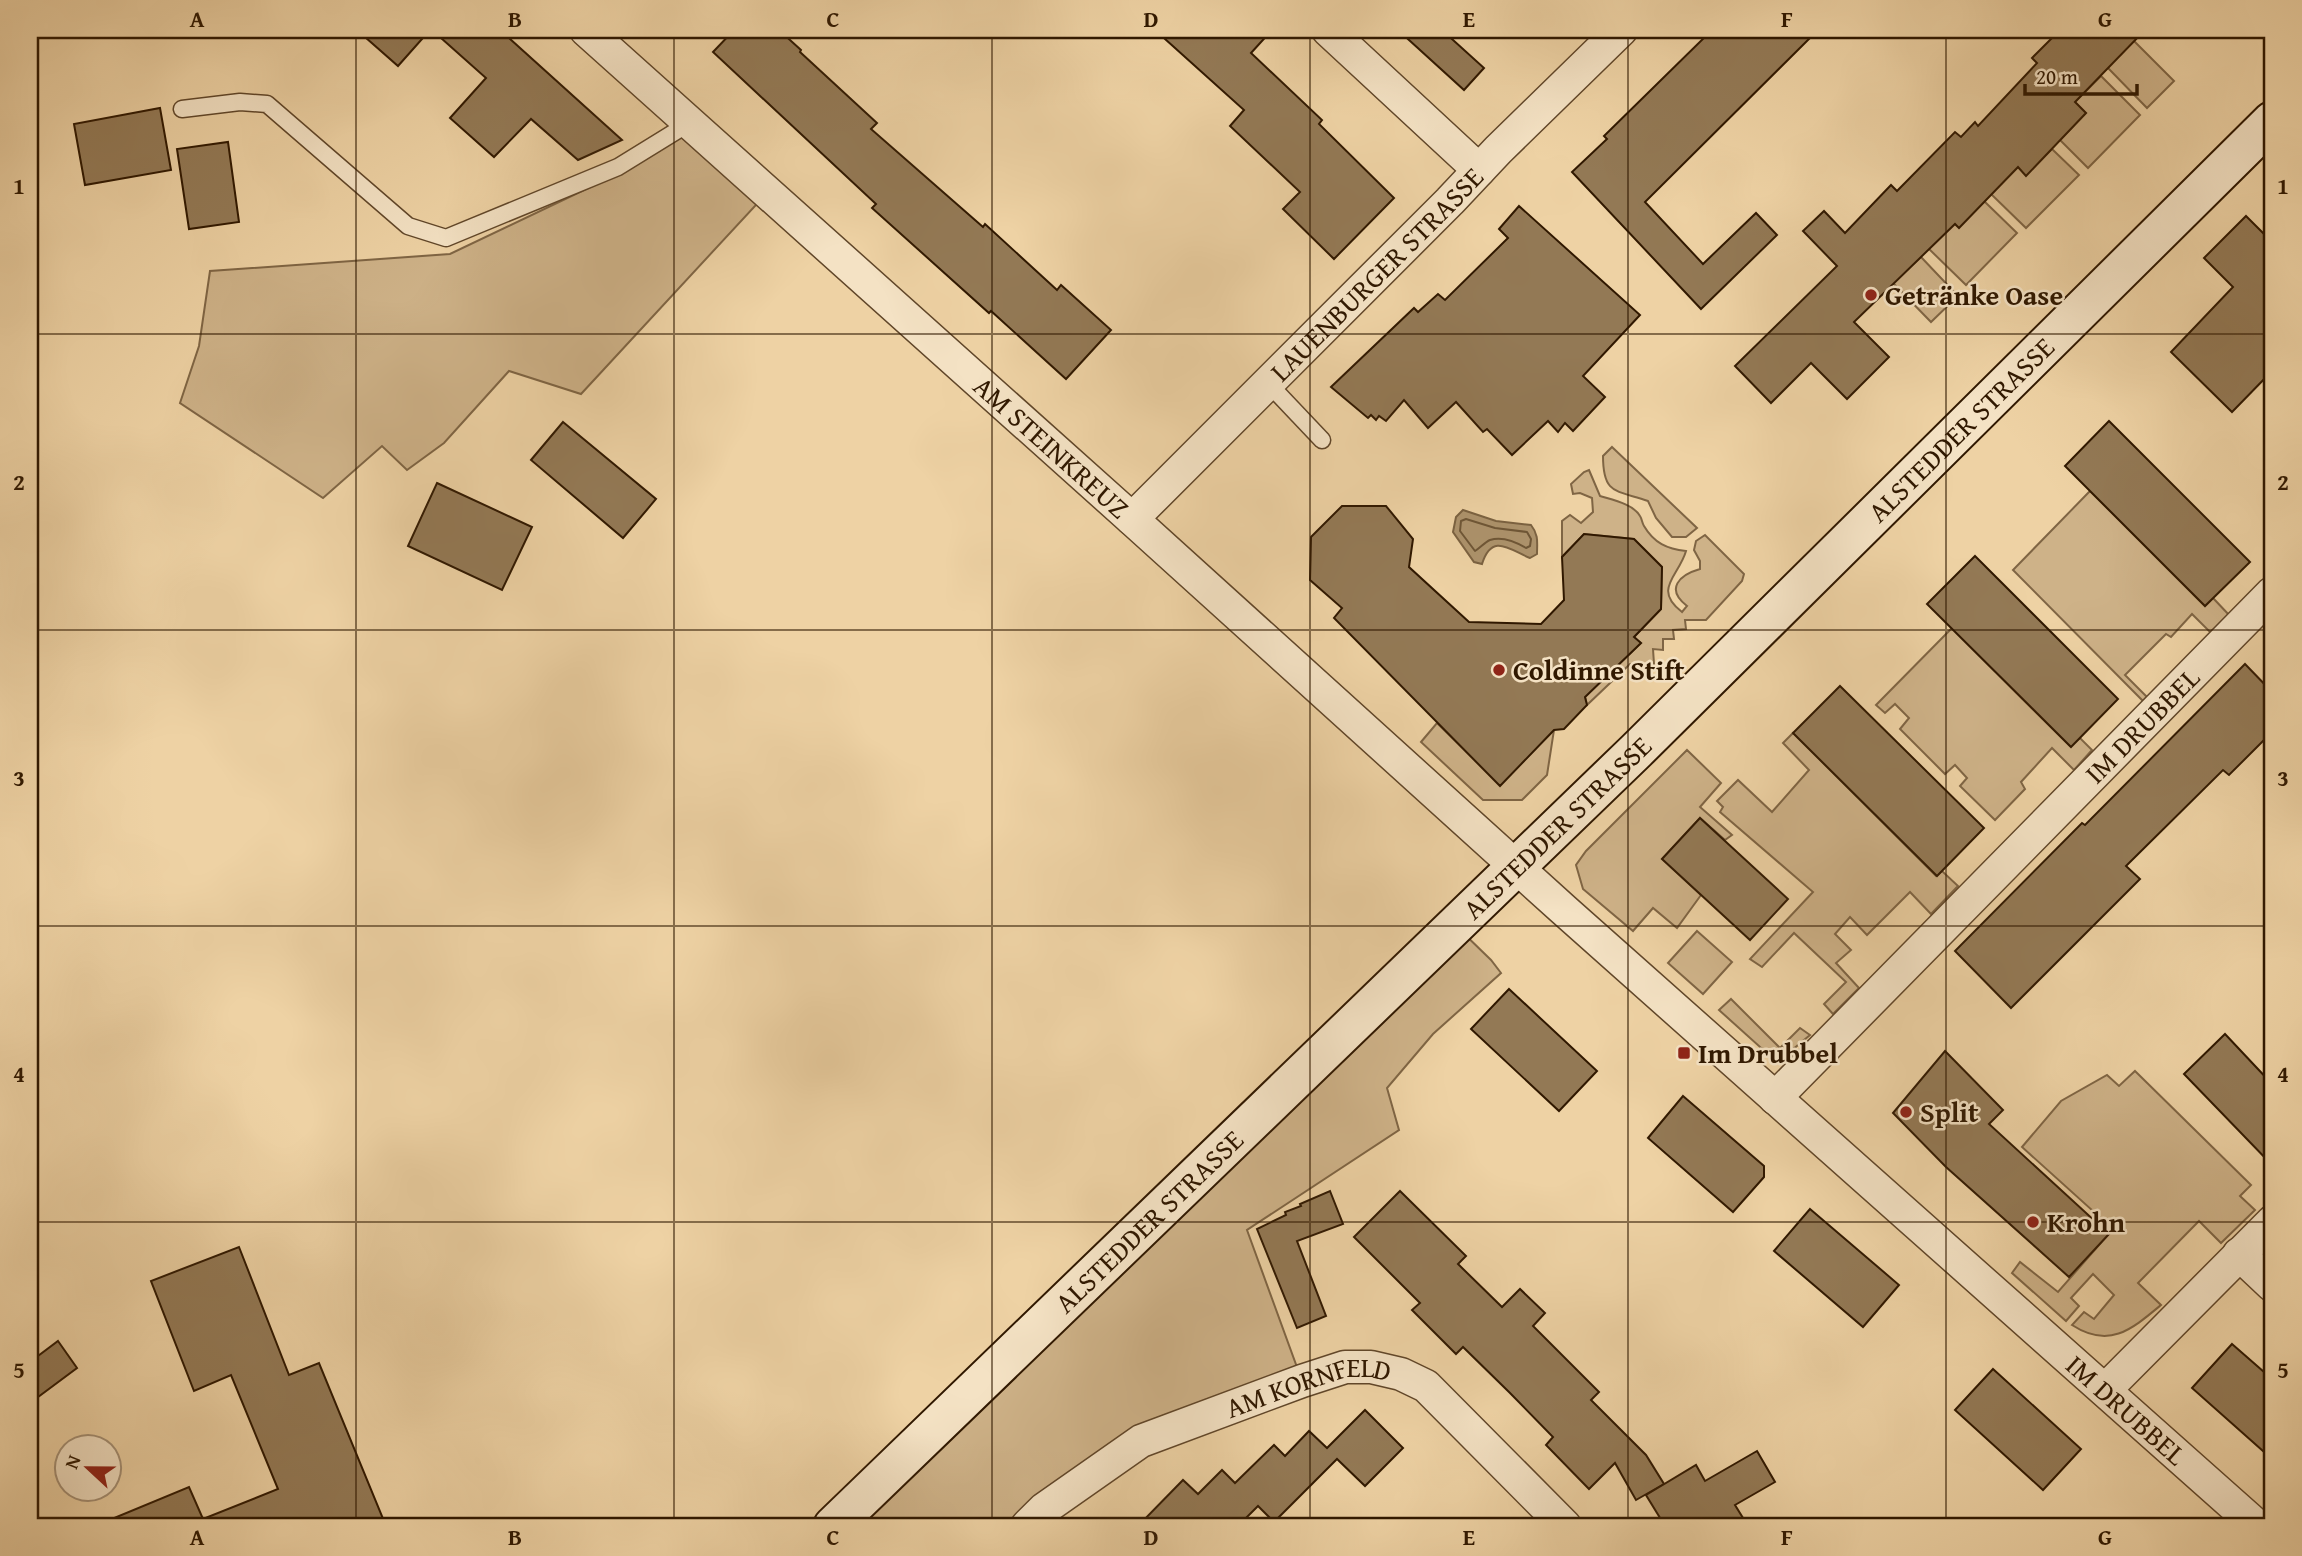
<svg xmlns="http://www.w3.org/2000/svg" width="2302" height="1556" font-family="'Gentium Book Plus',serif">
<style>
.green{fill:#ceb288;stroke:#7f6544;stroke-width:2}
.water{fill:#ad936c;stroke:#7b6241;stroke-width:2}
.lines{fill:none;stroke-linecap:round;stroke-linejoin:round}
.shore{stroke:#6e5636;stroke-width:2}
.building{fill:#937955;stroke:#301800;stroke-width:2}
.lane-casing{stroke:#604629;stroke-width:19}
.street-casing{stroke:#604629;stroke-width:35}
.secondary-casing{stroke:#301800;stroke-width:42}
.lane{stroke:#f4e2c4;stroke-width:16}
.street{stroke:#f4e2c4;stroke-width:32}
.secondary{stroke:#f4e2c4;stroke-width:38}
.grid{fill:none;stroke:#301800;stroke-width:2;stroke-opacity:0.55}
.poi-dot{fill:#8f2418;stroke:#f4e2c4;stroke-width:2.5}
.labels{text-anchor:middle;stroke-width:5;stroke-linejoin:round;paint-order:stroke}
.street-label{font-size:28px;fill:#301800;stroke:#f4e2c4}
.poi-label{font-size:28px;font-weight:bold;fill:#301800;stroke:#f4e2c4;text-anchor:start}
.neatline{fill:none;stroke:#301800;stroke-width:2.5}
.grid-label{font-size:23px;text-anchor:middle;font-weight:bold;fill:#301800}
</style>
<rect width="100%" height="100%" fill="#eed2a4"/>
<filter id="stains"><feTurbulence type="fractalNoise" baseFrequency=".00286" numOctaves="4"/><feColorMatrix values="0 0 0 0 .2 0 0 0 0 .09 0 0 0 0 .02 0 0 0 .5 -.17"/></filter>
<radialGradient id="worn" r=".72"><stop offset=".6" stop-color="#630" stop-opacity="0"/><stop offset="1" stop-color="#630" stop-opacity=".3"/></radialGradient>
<!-- green -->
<g class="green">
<polygon points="2134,41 2174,81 2147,108 2107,67"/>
<polygon points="2101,76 2140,115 2088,168 2060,140 2086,113 2075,102"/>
<polygon points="693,130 766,194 581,394 509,371 444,443 407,470 382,446 323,498 180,403 199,346 210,271 450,254 626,170"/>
<polygon points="2052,149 2079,175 2026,228 1991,194 2018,167 2026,175"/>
<polygon points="1984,201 2017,233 1966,285 1927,247 1952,222 1959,227"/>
<polygon points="1921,257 1958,296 1931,322 1893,283"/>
<path d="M1612 447 1697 528 1686 537H1672L1656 518 1648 501C1616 490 1603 495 1603 456Z"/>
<path d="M1589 470 1600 496C1613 500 1633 504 1640 516 1642 519 1642 523 1644 526 1654 543 1667 549 1686 551 1679 576 1652 589 1682 612L1687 606C1665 589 1679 575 1700 569V561L1694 550 1696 541 1705 535 1744 574 1742 581 1706 620H1685L1686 629 1673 630 1674 639H1663V650L1653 649 1654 664H1630L1587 705 1585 697 1641 643 1634 637 1661 609 1662 567 1634 539 1584 534 1562 557V521L1570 515 1581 523 1593 512 1592 498 1580 493 1573 494 1571 484 1584 472Z"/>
<polygon points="2090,491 2205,606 2213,598 2230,616 2210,632 2192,614 2171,637 2166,634 2125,675 2147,697 2143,701 2013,570"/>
<polygon points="1952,628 2070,746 2080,738 2092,750 2074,770 2052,748 2021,782 2025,789 1995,820 1960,786 1967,778 1955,765 1945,774 1900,729 1909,718 1895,704 1885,713 1876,705"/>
<polygon points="1437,723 1500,785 1554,730 1547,775 1522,800 1483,800 1421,742"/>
<polygon points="1793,733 1936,876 1942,871 1958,886 1931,914 1910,892 1867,935 1850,917 1835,934 1851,950 1836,963 1859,988 1833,1014 1824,1004 1846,982 1794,933 1762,967 1750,959 1813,892 1720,812 1723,807 1717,801 1738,780 1772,812 1809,770 1783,743"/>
<polygon points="1687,750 1721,783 1700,807 1732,835 1725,840 1700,818 1662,859 1701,895 1677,928 1653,908 1633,931 1583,889 1576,865 1586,851"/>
<polygon points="1455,925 1491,960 1501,973 1433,1034 1387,1088 1399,1130 1247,1230 1302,1381 1141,1441 999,1526 833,1526"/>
<polygon points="1697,931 1732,962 1703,994 1668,963"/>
<polygon points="1731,999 1780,1048 1800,1028 1810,1035 1780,1060 1770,1056 1719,1010"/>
<path d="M2135 1071 2251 1185 2240 1196 2255 1210 2221 1243 2199 1221 2138 1283 2161 1305C2131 1330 2109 1349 2072 1325L2084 1312 2094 1319 2114 1295 2093 1274 2071 1298 2079 1306 2066 1321 2012 1273 2020 1262 2058 1292 2113 1229 2022 1147 2061 1101 2107 1075 2119 1086Z"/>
</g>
<!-- water -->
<path class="water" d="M1463 510 1496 521 1531 525C1539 535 1537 543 1537 554L1530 558C1510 550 1492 532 1482 564L1474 562 1453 532 1456 517Z"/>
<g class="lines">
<!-- shore -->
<path class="shore" d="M1466 519 1495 528 1527 532 1531 539 1530 546 1526 548C1516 542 1503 536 1490 540 1485 542 1480 548 1475 551L1460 531 1461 521Z"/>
</g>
<!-- building -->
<g class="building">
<polygon points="357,30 430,30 398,66"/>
<polygon points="432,30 500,30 622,140 578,160 531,119 494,157 450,118 486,78"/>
<polygon points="734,30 779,30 801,50 800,52 877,123 871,129 983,227 985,224 1057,290 1061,285 1111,330 1066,379 991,311 989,313 872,208 876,204 713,52"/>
<polygon points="1155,30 1272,30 1251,53 1322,120 1319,124 1394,198 1334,259 1283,209 1300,192 1230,126 1244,110"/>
<polygon points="1398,30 1442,30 1484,68 1464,90"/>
<polygon points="1712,30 1818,30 1645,202 1703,264 1756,213 1777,235 1701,309 1572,172 1607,139 1604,136"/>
<polygon points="2060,30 2145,30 2075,102 2086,113 2026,176 2018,167 1959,228 1955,224 1854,322 1889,357 1847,399 1811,363 1771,403 1735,366 1837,266 1803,231 1824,211 1845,233 1891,185 1897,191 1955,132 1961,137 1975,122 1978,126 2037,63 2032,58"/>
<polygon points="160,108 171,170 85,185 74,124"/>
<polygon points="228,142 239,222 189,229 177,149"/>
<polygon points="1519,206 1640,315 1583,376 1605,397 1573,431 1565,423 1558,432 1548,421 1512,455 1487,429 1483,432 1456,402 1428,428 1404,400 1386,421 1379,416 1376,420 1371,415 1368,418 1331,387 1414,308 1418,312 1438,294 1445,300 1508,238 1499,229"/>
<polygon points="2246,216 2272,242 2272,371 2232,412 2171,352 2233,287 2204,258"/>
<polygon points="2109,421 2250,562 2205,606 2065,466"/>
<polygon points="563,422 656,499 623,538 531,460"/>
<polygon points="437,483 532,527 502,590 408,546"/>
<polygon points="1342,506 1386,506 1413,539 1409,567 1469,622 1541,624 1564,600 1562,557 1584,534 1634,539 1662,567 1661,609 1634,637 1641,643 1585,697 1587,705 1564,729 1554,730 1500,786 1334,618 1342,608 1310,580 1311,537"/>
<polygon points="1975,556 2118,699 2071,747 1927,604"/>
<polygon points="2245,664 2272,692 2272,732 2229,775 2223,770 2126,866 2140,879 2011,1008 1955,951 2082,823 2085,825"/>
<polygon points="1840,686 1984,828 1937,876 1793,733"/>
<polygon points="1700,818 1788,899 1750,940 1662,859"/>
<polygon points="1509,989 1597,1071 1559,1111 1471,1029"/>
<polygon points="2225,1034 2272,1084 2272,1165 2184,1074"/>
<polygon points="1945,1051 2003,1110 1989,1124 2109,1234 2069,1277 1946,1167 1893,1113"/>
<polygon points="1683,1096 1764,1166 1764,1177 1733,1212 1648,1138"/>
<polygon points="1330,1191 1343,1224 1297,1241 1326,1316 1297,1328 1257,1229 1286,1215 1285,1212 1301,1206 1300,1204"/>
<polygon points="1400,1191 1466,1256 1458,1264 1502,1307 1520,1289 1545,1313 1533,1326 1599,1392 1591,1400 1646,1455 1664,1484 1636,1500 1615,1463 1589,1489 1546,1445 1553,1437 1510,1393 1463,1347 1456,1354 1412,1310 1420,1303 1354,1237"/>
<polygon points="1810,1209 1899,1285 1863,1327 1774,1251"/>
<polygon points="239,1247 289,1375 319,1363 386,1526 95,1526 189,1487 203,1519 278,1489 231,1375 194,1391 151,1281"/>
<polygon points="58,1341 77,1368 30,1403 30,1362"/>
<polygon points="2232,1344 2272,1379 2272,1459 2192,1388"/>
<polygon points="1993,1369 2081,1449 2043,1490 1955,1410"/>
<polygon points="1365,1410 1403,1448 1365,1486 1337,1459 1274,1522 1258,1506 1238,1526 1138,1526 1183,1480 1198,1494 1222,1470 1235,1483 1274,1445 1285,1456 1309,1431 1327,1448"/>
<polygon points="1757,1451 1775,1482 1735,1505 1748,1526 1665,1526 1646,1495 1696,1465 1705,1481"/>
</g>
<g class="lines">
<defs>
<g id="lane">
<polyline points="182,109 240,102 267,104 408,226 446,238 618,167 691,122"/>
<polyline points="1268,383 1322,440"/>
</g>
<g id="street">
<path id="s1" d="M586 30 1132 519 1564 910 2257 1526"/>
<polyline points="1328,30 1479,170"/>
<path id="s2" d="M1132 519 1450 201 1498 150 1621 30"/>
<path id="s3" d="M1775 1098 2272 593"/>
<polyline points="2239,1254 2272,1285"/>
<polyline points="2105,1390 2272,1222"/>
<path id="s4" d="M1027 1526 1044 1509 1141 1441 1302 1381 1345 1367H1371L1401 1374 1426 1386 1565 1526"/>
</g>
<g id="secondary">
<path id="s5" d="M833 1526 1636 751 2272 121"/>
</g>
</defs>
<!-- lane casing -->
<use href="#lane" class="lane-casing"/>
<!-- street casing -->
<use href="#street" class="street-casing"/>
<!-- secondary casing -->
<use href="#secondary" class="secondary-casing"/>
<!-- lane -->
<use href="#lane" class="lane"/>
<!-- street -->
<use href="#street" class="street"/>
<!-- secondary -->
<use href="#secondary" class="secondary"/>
</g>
<!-- grid -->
<path class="grid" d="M356 30V1526M674 30V1526M992 30V1526M1310 30V1526M1628 30V1526M1946 30V1526M30 334H2272M30 630H2272M30 926H2272M30 1222H2272"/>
<!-- markers -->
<g class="poi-dot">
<circle cx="1871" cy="295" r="7"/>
<circle cx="1499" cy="670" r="7"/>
<rect x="1677" y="1046" width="14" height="14" rx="3.5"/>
<circle cx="1906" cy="1112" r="7"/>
<circle cx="2033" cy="1222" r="7"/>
</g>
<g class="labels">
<!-- street labels -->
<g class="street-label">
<text dy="10" stroke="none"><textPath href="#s2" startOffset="346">LAUENBURGER STRASSE</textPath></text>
<text dy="10" stroke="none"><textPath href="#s5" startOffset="1573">ALSTEDDER STRASSE</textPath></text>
<text dy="10" stroke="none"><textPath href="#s1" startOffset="625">AM STEINKREUZ</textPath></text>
<text dy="10" stroke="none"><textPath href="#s3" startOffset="523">IM DRUBBEL</textPath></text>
<text dy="10" stroke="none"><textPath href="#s5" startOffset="1006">ALSTEDDER STRASSE</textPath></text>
<text dy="10" stroke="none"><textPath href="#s5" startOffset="439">ALSTEDDER STRASSE</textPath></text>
<text dy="10" stroke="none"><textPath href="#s4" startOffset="320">AM KORNFELD</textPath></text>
<text dy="10" stroke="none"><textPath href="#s1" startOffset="2068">IM DRUBBEL</textPath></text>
</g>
<!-- poi labels -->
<g class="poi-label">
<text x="1885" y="305">Getränke Oase</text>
<text x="1513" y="680">Coldinne Stift</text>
<text x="1698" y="1063">Im Drubbel</text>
<text x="1920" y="1122">Split</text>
<text x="2047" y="1232">Krohn</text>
</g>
</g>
<!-- margin -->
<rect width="2302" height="1556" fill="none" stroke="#eed2a4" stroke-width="77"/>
<!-- north arrow -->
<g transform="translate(88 1468) rotate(292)"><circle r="33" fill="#f4e2c4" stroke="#a69176" stroke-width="2"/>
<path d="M0-5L12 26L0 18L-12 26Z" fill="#8f2418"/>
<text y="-10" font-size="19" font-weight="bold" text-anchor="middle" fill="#301800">N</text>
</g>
<!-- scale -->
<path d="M2025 84v10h112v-10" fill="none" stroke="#301800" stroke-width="3.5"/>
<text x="2036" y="84" font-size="21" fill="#301800" stroke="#f4e2c4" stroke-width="5" paint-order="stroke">20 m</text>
<rect x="38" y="38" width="2226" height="1480" class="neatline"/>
<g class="grid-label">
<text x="197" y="27">A</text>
<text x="515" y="27">B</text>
<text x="833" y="27">C</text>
<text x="1151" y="27">D</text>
<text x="1469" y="27">E</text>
<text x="1787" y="27">F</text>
<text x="2105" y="27">G</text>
<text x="19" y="194">1</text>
<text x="2283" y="194">1</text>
<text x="19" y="490">2</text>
<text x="2283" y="490">2</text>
<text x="19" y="786">3</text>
<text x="2283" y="786">3</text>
<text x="19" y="1082">4</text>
<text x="2283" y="1082">4</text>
<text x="19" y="1378">5</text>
<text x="2283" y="1378">5</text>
<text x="197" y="1545">A</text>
<text x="515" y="1545">B</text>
<text x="833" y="1545">C</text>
<text x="1151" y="1545">D</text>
<text x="1469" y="1545">E</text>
<text x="1787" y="1545">F</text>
<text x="2105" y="1545">G</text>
</g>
<rect width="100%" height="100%" filter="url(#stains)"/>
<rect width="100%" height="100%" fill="url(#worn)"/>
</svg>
